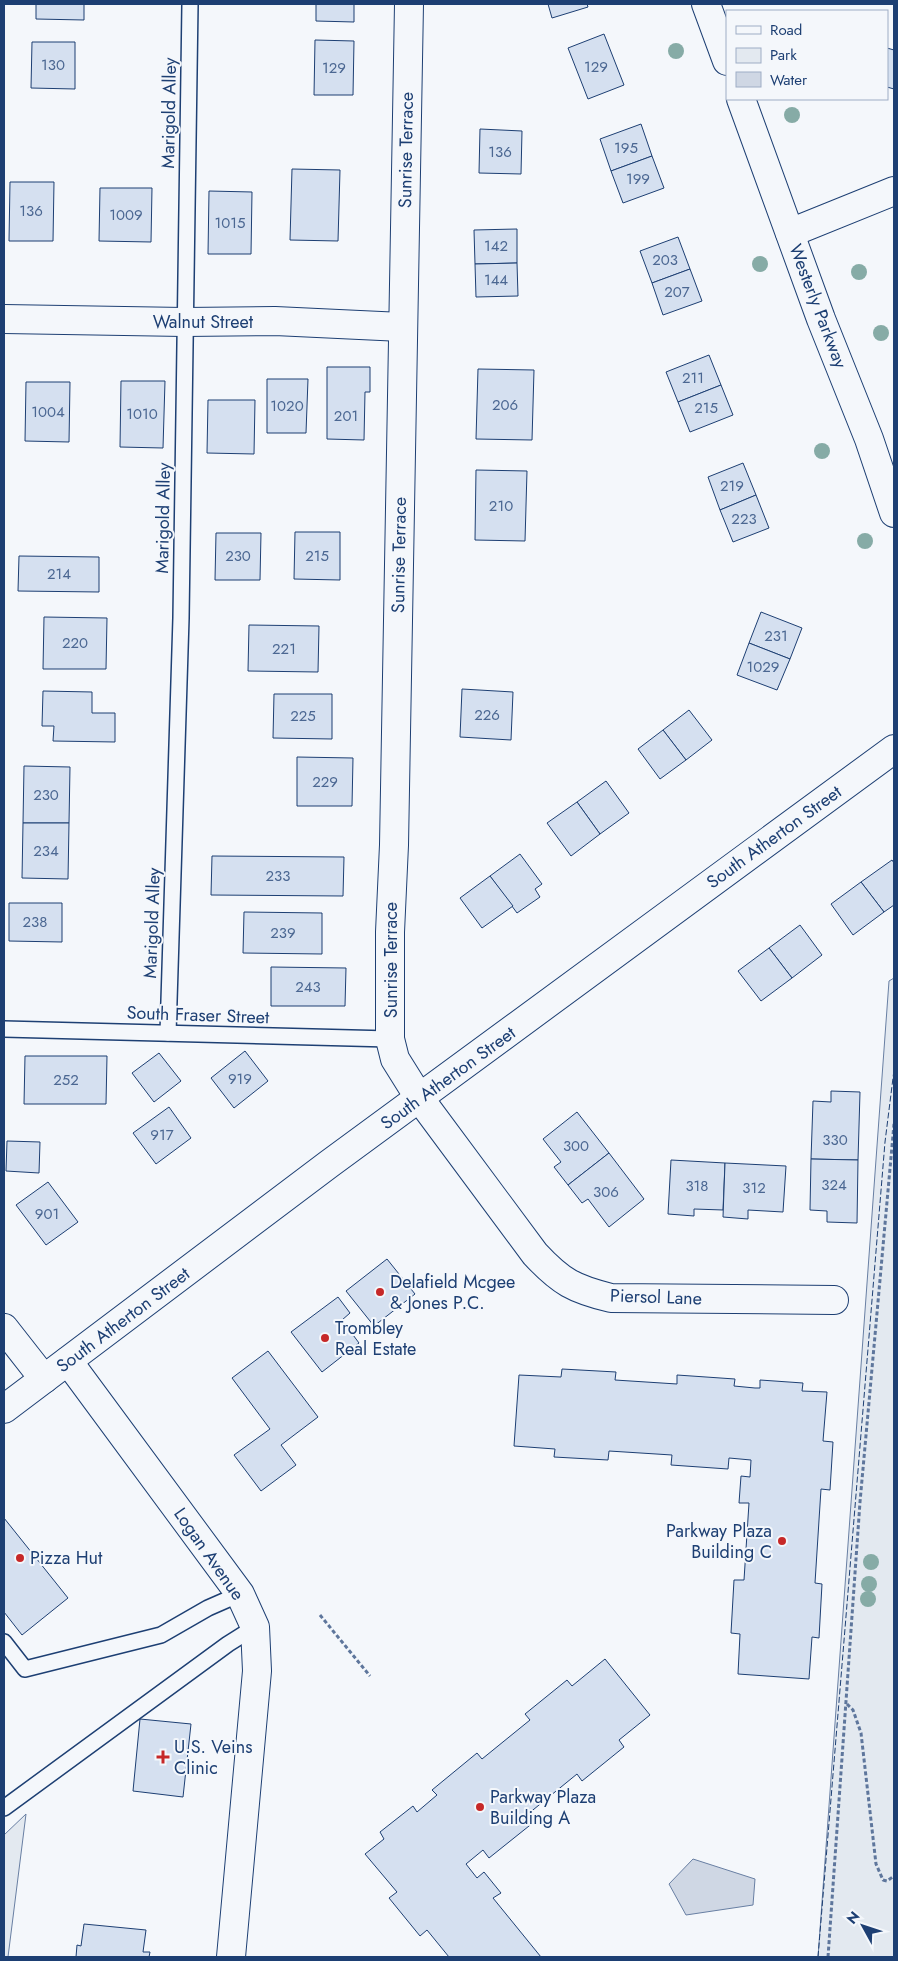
<svg xmlns="http://www.w3.org/2000/svg" width="898" height="1961" font-family="Jost,sans-serif">
<style>
.green{fill:#e3e9f0;stroke:#687fa3}
.water{fill:#cfd7e4;stroke:#687fa3}
.building{fill:#d5e0f0;stroke:#1d3f73}
.lines{fill:none;stroke-linecap:round;stroke-linejoin:round}
.service-casing{stroke:#1d3f73;stroke-width:18}
.minor-casing{stroke:#1d3f73;stroke-width:30}
.secondary-casing{stroke:#1d3f73;stroke-width:30}
.primary-casing{stroke:#1d3f73;stroke-width:30}
.path{stroke:#5e769c;stroke-width:3;stroke-dasharray:4 2.5;stroke-linecap:butt}
.service{stroke:#f4f7fb;stroke-width:15}
.minor{stroke:#f4f7fb;stroke-width:28}
.secondary{stroke:#f4f7fb;stroke-width:28}
.primary{stroke:#f4f7fb;stroke-width:28}
.fence{stroke:#1d3f73;stroke-width:1;stroke-dasharray:6 2.5;stroke-linecap:butt}
.tree{fill:#86aba6}
.poi-dot{fill:#c62828;stroke:#f4f7fb;stroke-width:2}
.labels{text-anchor:middle;stroke-width:4;stroke-linejoin:round;paint-order:stroke}
.number-label{font-size:15px;fill:#4b6792}
.street-label{font-size:18px;fill:#1d3f73;stroke:#f4f7fb}
.poi-label{font-size:18px;fill:#1d3f73;stroke:#f4f7fb;text-anchor:start}
</style>
<rect width="100%" height="100%" fill="#f4f7fb"/>
<!-- green -->
<g class="green">
<polygon points="894,978 894,1957 818,1957 889,981"/>
<polygon points="26,1814 8,1957 4,1957 4,1835"/>
</g>
<!-- water -->
<polygon class="water" points="693,1859 755,1879 753,1905 686,1915 669,1884"/>
<!-- building -->
<g class="building">
<polygon points="36,4 84,4 84,20 36,19"/>
<polygon points="316,4 354,4 354,22 316,21"/>
<polygon points="548,4 587,4 588,7 552,18"/>
<polygon points="604,34 624,85 588,99 568,48"/>
<polygon points="315,40 354,41 353,95 314,95"/>
<polygon points="32,42 75,42 75,89 31,88"/>
<polygon points="887,48 894,50 894,89 887,87"/>
<polygon points="641,124 652,156 611,171 600,139"/>
<polygon points="480,129 522,131 521,174 479,173"/>
<polygon points="652,156 664,188 623,203 611,171"/>
<polygon points="292,169 340,170 338,241 290,240"/>
<polygon points="10,182 54,182 53,241 9,241"/>
<polygon points="100,188 152,188 151,242 99,241"/>
<polygon points="209,191 252,192 251,254 208,254"/>
<polygon points="517,229 517,263 475,264 474,230"/>
<polygon points="678,237 690,269 652,283 640,251"/>
<polygon points="517,263 518,296 476,297 475,264"/>
<polygon points="690,269 702,301 663,315 652,283"/>
<polygon points="709,355 721,385 678,402 666,372"/>
<polygon points="327,367 370,367 370,392 365,392 364,440 327,439"/>
<polygon points="478,369 534,370 532,440 476,439"/>
<polygon points="267,379 308,379 306,433 267,433"/>
<polygon points="121,381 165,381 163,448 120,447"/>
<polygon points="26,382 70,382 69,442 25,441"/>
<polygon points="721,385 733,415 690,432 678,402"/>
<polygon points="208,400 255,400 254,454 207,453"/>
<polygon points="743,463 756,495 720,510 708,477"/>
<polygon points="476,470 527,471 525,541 475,540"/>
<polygon points="756,495 769,528 733,542 720,510"/>
<polygon points="295,532 340,532 340,580 294,579"/>
<polygon points="216,533 261,533 260,580 215,580"/>
<polygon points="19,556 99,557 99,592 18,591"/>
<polygon points="761,612 802,628 790,659 749,643"/>
<polygon points="44,617 107,618 106,669 43,669"/>
<polygon points="249,625 319,626 318,672 248,671"/>
<polygon points="749,643 790,659 777,690 737,675"/>
<polygon points="462,689 513,692 511,740 460,737"/>
<polygon points="43,691 92,692 92,713 115,713 115,742 53,741 54,726 42,726"/>
<polygon points="274,694 332,694 332,739 273,738"/>
<polygon points="689,710 712,740 686,760 663,730"/>
<polygon points="663,730 686,760 660,779 638,749"/>
<polygon points="297,757 353,758 352,806 297,806"/>
<polygon points="24,766 70,767 69,823 23,823"/>
<polygon points="606,781 629,813 600,834 577,802"/>
<polygon points="577,802 600,834 571,856 547,823"/>
<polygon points="23,823 69,823 68,879 22,878"/>
<polygon points="520,854 542,884 535,889 540,897 517,913 490,876"/>
<polygon points="212,856 344,857 343,896 211,895"/>
<polygon points="892,860 894,863 894,905 884,912 861,882"/>
<polygon points="490,876 513,906 482,928 460,898"/>
<polygon points="861,882 884,912 853,935 831,904"/>
<polygon points="9,903 62,903 62,942 9,941"/>
<polygon points="244,912 322,913 322,954 243,953"/>
<polygon points="800,925 822,955 792,978 769,948"/>
<polygon points="769,948 792,978 761,1001 738,971"/>
<polygon points="271,967 346,968 345,1006 271,1006"/>
<polygon points="245,1051 268,1081 234,1108 211,1078"/>
<polygon points="159,1053 181,1081 154,1102 132,1073"/>
<polygon points="25,1056 107,1056 106,1104 24,1104"/>
<polygon points="831,1091 860,1092 858,1160 811,1159 813,1101 831,1102"/>
<polygon points="169,1107 191,1138 156,1164 133,1133"/>
<polygon points="577,1112 609,1153 568,1185 554,1167 561,1162 543,1139"/>
<polygon points="7,1141 40,1142 39,1173 6,1171"/>
<polygon points="609,1153 644,1199 609,1227 588,1199 582,1203 568,1185"/>
<polygon points="811,1159 858,1160 857,1223 827,1222 827,1211 810,1210"/>
<polygon points="671,1160 725,1163 723,1210 694,1209 694,1216 668,1214"/>
<polygon points="725,1163 786,1166 783,1212 748,1210 748,1219 723,1217"/>
<polygon points="48,1182 78,1222 46,1245 16,1205"/>
<polygon points="387,1259 415,1294 374,1326 346,1291"/>
<polygon points="338,1297 350,1313 342,1320 359,1343 322,1372 291,1332"/>
<polygon points="268,1351 318,1417 281,1445 296,1465 261,1491 234,1455 270,1429 232,1378"/>
<polygon points="562,1369 616,1372 615,1380 677,1384 677,1375 735,1379 734,1386 755,1388 760,1388 760,1380 803,1383 802,1391 827,1392 823,1441 833,1442 830,1490 821,1489 815,1583 822,1584 819,1638 812,1637 809,1679 738,1674 740,1634 731,1633 734,1580 744,1580 749,1503 739,1503 741,1476 750,1477 751,1460 729,1458 728,1469 671,1465 672,1455 609,1451 608,1460 554,1457 555,1449 514,1446 519,1375 561,1377"/>
<polygon points="4,1518 68,1598 22,1635 4,1612"/>
<polygon points="605,1659 650,1715 619,1740 624,1747 582,1781 577,1774 528,1814 534,1822 489,1858 483,1850 466,1864 477,1878 484,1872 501,1893 493,1898 541,1957 449,1957 427,1930 420,1936 389,1898 397,1892 365,1854 384,1839 380,1832 413,1806 417,1812 437,1795 432,1790 477,1753 482,1759 530,1720 525,1714 567,1680 572,1686"/>
<polygon points="140,1719 191,1724 183,1797 133,1791"/>
<polygon points="84,1924 146,1930 143,1952 150,1952 149,1957 76,1957 77,1945 81,1946"/>
</g>
<g class="lines">
<defs>
<g id="service">
<polyline points="4,1029 390,1039"/>
<polyline points="168,1033 181,618 190,4"/>
<polyline points="4,1642 25,1669 161,1635 208,1608 240,1594"/>
<polyline points="4,1808 228,1644 255,1627"/>
</g>
<g id="minor">
<path d="M409 4 394 845 390 932V1039L395 1059 420 1099 535 1254C561 1282 574 1289 611 1298L834 1300"/>
<polyline points="790,233 894,191"/>
<polyline points="4,319 184,322 275,321 402,327"/>
<polyline points="4,1328 44,1379"/>
<polyline points="68,1361 240,1594 255,1627 257,1671 231,1957"/>
</g>
<g id="secondary">
<polyline points="706,4 727,61"/>
<polyline points="741,99 821,319 869,439 894,513"/>
</g>
<polyline id="primary" points="4,1409 329,1164 894,749"/>
</defs>
<!-- service casing -->
<use href="#service" class="service-casing"/>
<!-- minor casing -->
<use href="#minor" class="minor-casing"/>
<!-- secondary casing -->
<use href="#secondary" class="secondary-casing"/>
<!-- primary casing -->
<use href="#primary" class="primary-casing"/>
<!-- path -->
<g class="path">
<polyline points="320,1615 370,1676"/>
<polyline points="847,1704 853,1710 861,1733 876,1864 883,1880 887,1881 894,1876"/>
<polyline points="828,1957 860,1502 894,1124"/>
</g>
<!-- service -->
<use href="#service" class="service"/>
<!-- minor -->
<use href="#minor" class="minor"/>
<!-- secondary -->
<use href="#secondary" class="secondary"/>
<!-- primary -->
<use href="#primary" class="primary"/>
<!-- fence -->
<polyline class="fence" points="818,1957 885,1142 894,1070"/>
</g>
<!-- trees -->
<g class="tree">
<circle cx="676" cy="51" r="8"/>
<circle cx="792" cy="115" r="8"/>
<circle cx="760" cy="264" r="8"/>
<circle cx="859" cy="272" r="8"/>
<circle cx="881" cy="333" r="8"/>
<circle cx="822" cy="451" r="8"/>
<circle cx="865" cy="541" r="8"/>
<circle cx="871" cy="1562" r="8"/>
<circle cx="869" cy="1584" r="8"/>
<circle cx="868" cy="1599" r="8"/>
</g>
<!-- markers -->
<g class="poi-dot">
<circle cx="380" cy="1292" r="5"/>
<circle cx="325" cy="1338" r="5"/>
<circle cx="782" cy="1541" r="5"/>
<circle cx="20" cy="1558" r="5"/>
<path d="M160.5 1749.5h5v5h5v5h-5v5h-5v-5h-5v-5h5z"/>
<circle cx="480" cy="1807" r="5"/>
</g>
<g class="labels">
<!-- number labels -->
<g class="number-label">
<text x="53" y="70">130</text>
<text x="596" y="72">129</text>
<text x="334" y="73">129</text>
<text x="626" y="153">195</text>
<text x="500" y="157">136</text>
<text x="638" y="184">199</text>
<text x="31" y="216">136</text>
<text x="126" y="220">1009</text>
<text x="230" y="228">1015</text>
<text x="496" y="251">142</text>
<text x="665" y="265">203</text>
<text x="496" y="285">144</text>
<text x="677" y="297">207</text>
<text x="693" y="383">211</text>
<text x="505" y="410">206</text>
<text x="287" y="411">1020</text>
<text x="706" y="413">215</text>
<text x="48" y="417">1004</text>
<text x="142" y="419">1010</text>
<text x="346" y="421">201</text>
<text x="732" y="491">219</text>
<text x="501" y="511">210</text>
<text x="744" y="524">223</text>
<text x="238" y="561">230</text>
<text x="317" y="561">215</text>
<text x="59" y="579">214</text>
<text x="776" y="641">231</text>
<text x="75" y="648">220</text>
<text x="284" y="654">221</text>
<text x="763" y="672">1029</text>
<text x="487" y="720">226</text>
<text x="303" y="721">225</text>
<text x="325" y="787">229</text>
<text x="46" y="800">230</text>
<text x="46" y="856">234</text>
<text x="278" y="881">233</text>
<text x="35" y="927">238</text>
<text x="283" y="938">239</text>
<text x="308" y="992">243</text>
<text x="240" y="1084">919</text>
<text x="66" y="1085">252</text>
<text x="162" y="1140">917</text>
<text x="835" y="1145">330</text>
<text x="576" y="1151">300</text>
<text x="834" y="1190">324</text>
<text x="697" y="1191">318</text>
<text x="754" y="1193">312</text>
<text x="606" y="1197">306</text>
<text x="47" y="1219">901</text>
</g>
<!-- street labels -->
<g class="street-label">
<text transform="translate(169 113) rotate(-89)" y="6">Marigold Alley</text>
<text transform="translate(406 150) rotate(-89)" y="6">Sunrise Terrace</text>
<text transform="translate(818 306) rotate(69)" y="6">Westerly Parkway</text>
<text x="203" y="328">Walnut Street</text>
<text transform="translate(163 518) rotate(-89)" y="6">Marigold Alley</text>
<text transform="translate(399 555) rotate(-89)" y="6">Sunrise Terrace</text>
<text transform="translate(774 837) rotate(-36)" y="6">South Atherton Street</text>
<text transform="translate(152 923) rotate(-88)" y="6">Marigold Alley</text>
<text transform="translate(391 960) rotate(-90)" y="6">Sunrise Terrace</text>
<text transform="translate(198 1015) rotate(2)" y="6">South Fraser Street</text>
<text transform="translate(448 1078) rotate(-36)" y="6">South Atherton Street</text>
<text transform="translate(656 1297) rotate(2)" y="6">Piersol Lane</text>
<text transform="translate(123 1320) rotate(-37)" y="6">South Atherton Street</text>
<text transform="translate(209 1554) rotate(55)" y="6">Logan Avenue</text>
</g>
<!-- poi labels -->
<g class="poi-label">
<text x="390" y="1288">Delafield Mcgee<tspan x="390" dy="21">&amp; Jones P.C.</tspan></text>
<text x="335" y="1334">Trombley<tspan x="335" dy="21">Real Estate</tspan></text>
<text x="772" y="1537" text-anchor="end">Parkway Plaza<tspan x="772" dy="21">Building C</tspan></text>
<text x="30" y="1564">Pizza Hut</text>
<text x="174" y="1753">U.S. Veins<tspan x="174" dy="21">Clinic</tspan></text>
<text x="490" y="1803">Parkway Plaza<tspan x="490" dy="21">Building A</tspan></text>
</g>
</g>
<!-- border -->
<rect width="898" height="1961" fill="none" stroke="#1d3f73" stroke-width="10"/>
<!-- legend -->
<rect x="726" y="10" width="162" height="90" fill="#f4f7fb" stroke="#9eadc5"/>
<rect x="736" y="26" width="25" height="8" fill="#f4f7fb" stroke="#9eadc5"/>
<text x="770" y="35" font-size="15" fill="#1d3f73">Road</text>
<rect x="736" y="48" width="25" height="15" fill="#e3e9f0" stroke="#9eadc5"/>
<text x="770" y="60" font-size="15" fill="#1d3f73">Park</text>
<rect x="736" y="72" width="25" height="15" fill="#cfd7e4" stroke="#9eadc5"/>
<text x="770" y="85" font-size="15" fill="#1d3f73">Water</text>
<!-- north arrow -->
<g transform="translate(863 1926) rotate(310)" stroke="#f4f7fb" stroke-width="4" paint-order="stroke">
<path d="M0-4L9 19L0 12L-9 19Z" fill="#1d3f73"/>
<text y="-8" font-size="14" font-weight="bold" text-anchor="middle" fill="#1d3f73">N</text>
</g>
</svg>
